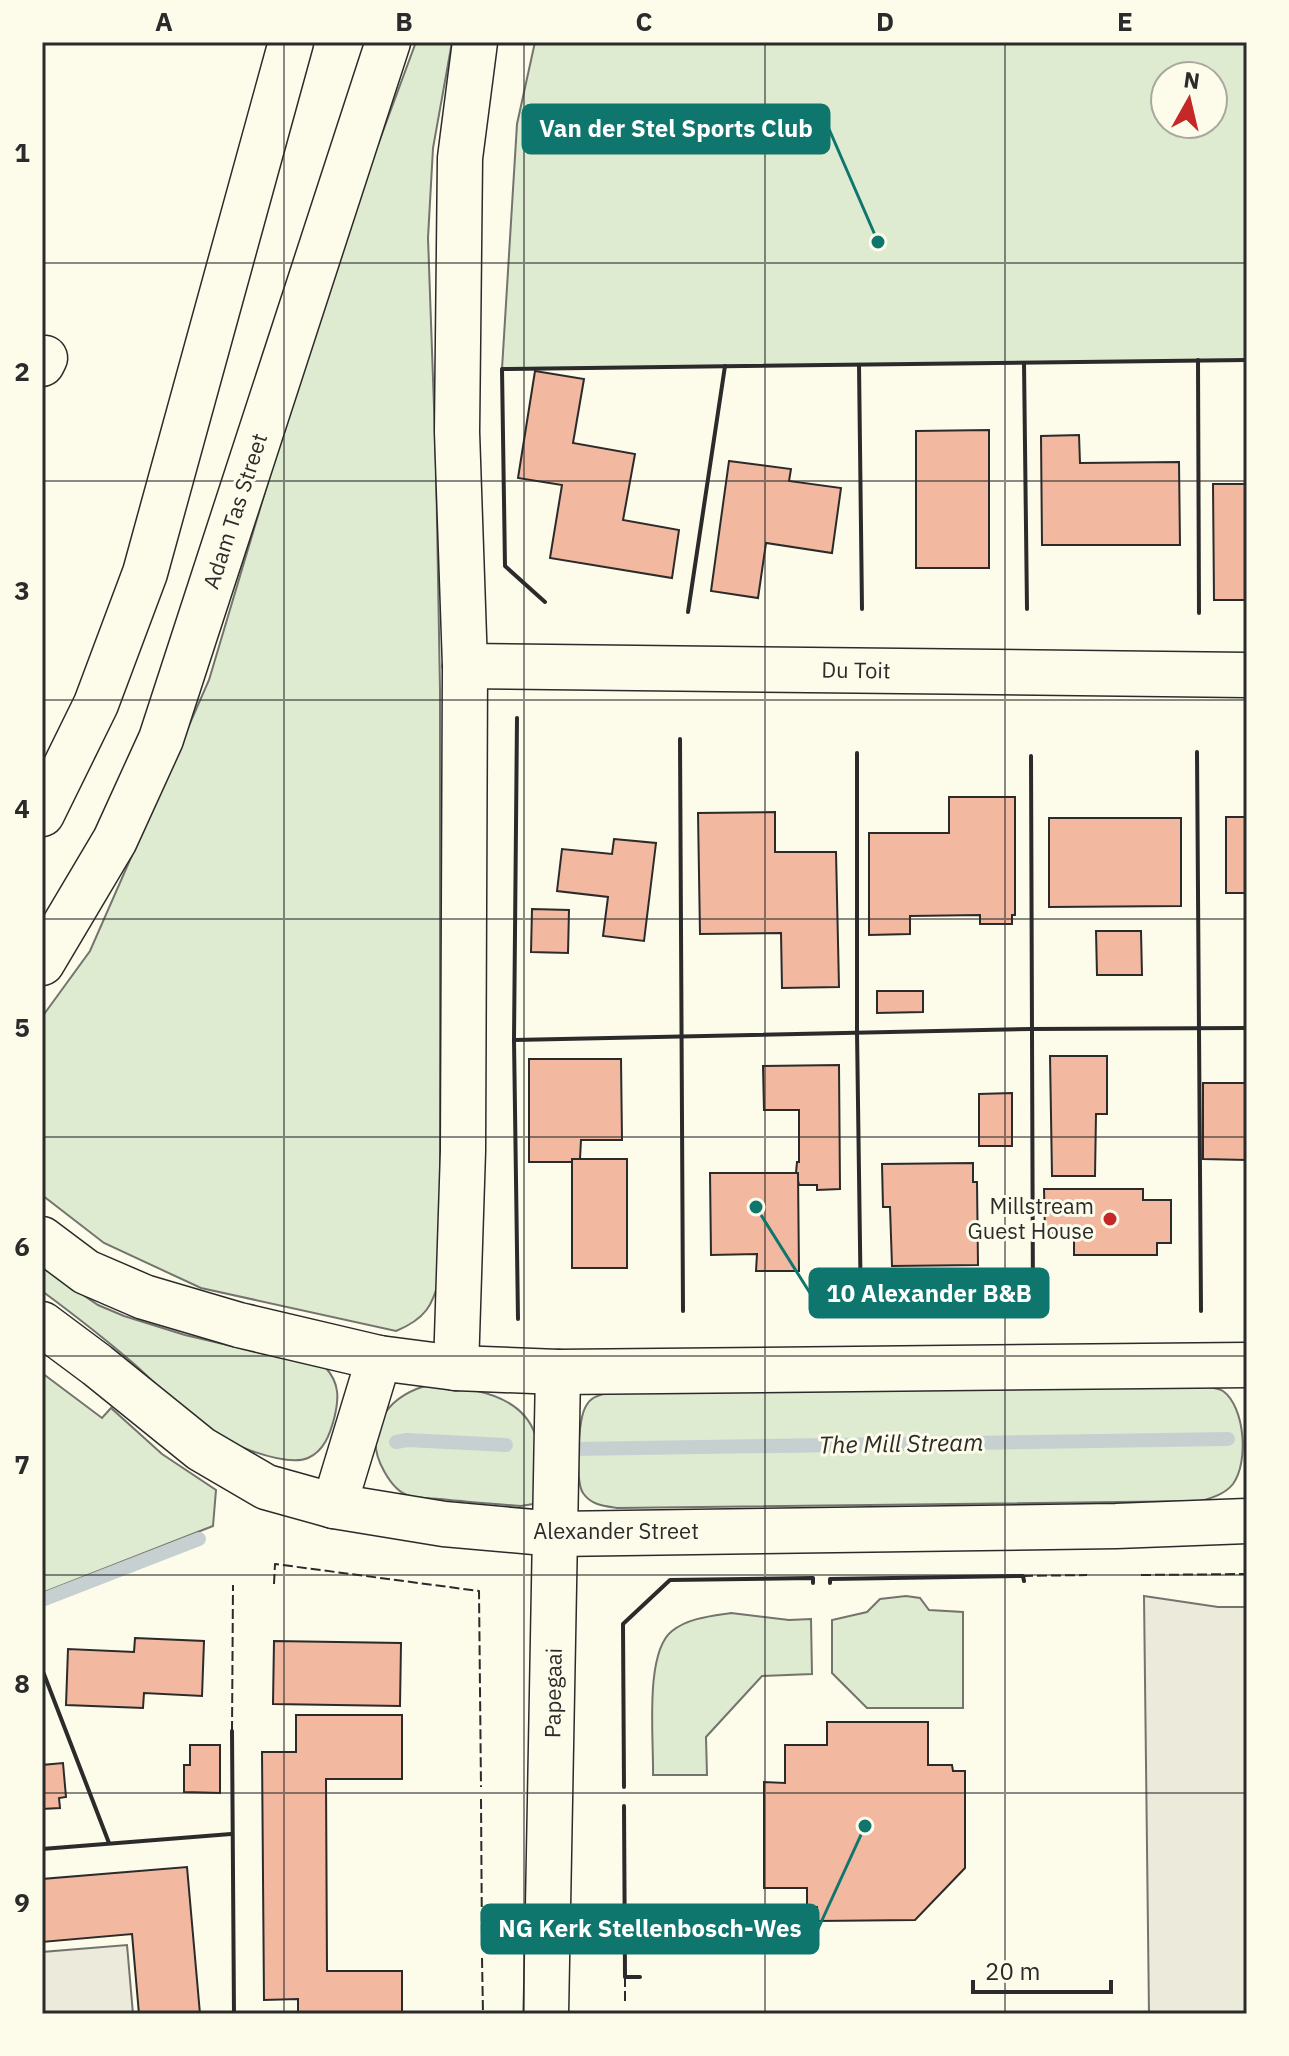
<svg xmlns="http://www.w3.org/2000/svg" width="1289" height="2056" font-family="'IBM Plex Sans',sans-serif">
<style>
.green{fill:#deebd1;stroke:#74746e;stroke-width:2;fill-rule:evenodd}
.parking{fill:#eceadb;stroke:#74746e;stroke-width:2}
.lines{fill:none;stroke-linecap:round;stroke-linejoin:round}
.stream{stroke:#c7d0d0;stroke-width:14}
.building{fill:#f2b8a0;stroke:#2b2b2b;stroke-width:2}
.minor-casing{stroke:#2b2b2b;stroke-width:47}
.major-casing{stroke:#2b2b2b;stroke-width:47}
.minor{stroke:#fdfbea;stroke-width:44}
.major{stroke:#fdfbea;stroke-width:44}
.fence{stroke:#2b2b2b;stroke-width:2;stroke-dasharray:10 4;stroke-linecap:butt}
.wall{stroke:#2b2b2b;stroke-width:4}
.grid{fill:none;stroke:#2b2b2b;stroke-width:2;stroke-opacity:0.55}
.poi-dot{fill:#c62828;stroke:#fdfbea;stroke-width:3}
.labels{text-anchor:middle;stroke-width:6;stroke-linejoin:round;paint-order:stroke}
.street-label{font-size:22px;fill:#2b2b2b;stroke:#fdfbea}
.poi-label{font-size:22px;fill:#2b2b2b;stroke:#fdfbea;text-anchor:end}
.water-label{font-size:24px;font-style:italic;fill:#2b2b2b;stroke:#fdfbea}
.leader{fill:none;stroke:#0f766e;stroke-width:3}
.callout-dot{fill:#0f766e;stroke:#fdfbea;stroke-width:3}
.callout{fill:#0f766e;stroke:#0f766e;stroke-width:3}
.callout-label{font-size:24px;text-anchor:middle;font-weight:bold;fill:#fff}
.neatline{fill:none;stroke:#2b2b2b;stroke-width:3}
.grid-label{font-size:26px;text-anchor:middle;font-weight:bold;fill:#2b2b2b}
</style>
<rect width="100%" height="100%" fill="#fdfbea"/>
<!-- green -->
<g class="green">
<path d="M416 42H452L433 148 428 238 436 463 440 690V1276C433 1306 425 1319 396 1331L201 1288 104 1243 42 1195V1017L90 951 209 680 304 361 376 150Z"/>
<path d="M535 42H1247V360L502 369 517 124ZM1213 76V124H1165V76Z"/>
<path d="M42 1267 98 1305 124 1316 185 1335 326 1368C340 1384 339 1399 334 1419 330 1434 324 1451 308 1458 285 1468 219 1441 200 1425 176 1406 156 1383 133 1363 104 1338 73 1314 42 1291Z"/>
<polygon points="42,1373 102,1418 111,1408 162,1454 216,1490 213,1526 42,1593"/>
<path d="M1199 1385C1206 1387 1217 1387 1223 1391 1245 1407 1249 1462 1233 1484 1225 1494 1212 1498 1200 1501L617 1508C604 1506 591 1505 583 1493 575 1481 578 1419 586 1406 591 1397 597 1396 607 1393Z"/>
<path d="M425 1386C463 1386 520 1391 535 1434 541 1452 537 1478 537 1497L533 1504 521 1506C494 1504 467 1502 441 1499 431 1498 419 1499 410 1496 398 1493 390 1482 384 1471 362 1432 386 1398 425 1386Z"/>
<polygon points="906,1596 920,1598 929,1610 963,1612 963,1708 867,1708 832,1673 832,1620 867,1612 880,1599"/>
<path d="M731 1613 789 1620 811 1619 812 1674 762 1676 706 1737 707 1775H653C654 1741 644 1653 672 1631 688 1618 711 1616 731 1613Z"/>
</g>
<!-- parking -->
<g class="parking">
<polygon points="1144,1596 1218,1607 1247,1607 1247,2014 1149,2014"/>
<polygon points="127,1945 133,2014 42,2014 42,1952"/>
</g>
<g class="lines">
<!-- stream -->
<g class="stream">
<polyline points="396,1442 407,1440 506,1445"/>
<polyline points="574,1449 1228,1439"/>
<polyline points="42,1600 199,1539"/>
</g>
</g>
<!-- building -->
<g class="building">
<polygon points="535,371 584,379 573,443 635,454 623,520 679,530 672,578 550,558 562,485 518,478"/>
<polygon points="989,430 989,568 916,568 916,431"/>
<polygon points="1079,435 1080,463 1179,462 1180,545 1042,545 1041,436"/>
<polygon points="729,461 791,469 789,481 841,488 832,553 766,543 758,598 711,591"/>
<polygon points="1213,484 1247,484 1247,600 1214,600"/>
<polygon points="949,797 1015,797 1015,915 1012,915 1012,924 980,924 980,915 910,916 910,934 869,935 869,833 949,833"/>
<polygon points="775,812 775,852 836,852 839,987 782,988 781,933 700,934 698,813"/>
<rect x="1226" y="817" width="21" height="76"/>
<polygon points="1049,818 1181,818 1181,906 1049,907"/>
<polygon points="614,839 656,843 644,941 603,936 608,897 557,891 562,849 612,854"/>
<polygon points="532,909 569,910 568,953 531,952"/>
<polygon points="1096,931 1141,931 1142,975 1097,975"/>
<polygon points="877,991 923,991 923,1012 877,1013"/>
<polygon points="1050,1056 1107,1056 1107,1114 1096,1114 1095,1176 1052,1176"/>
<polygon points="529,1059 621,1059 622,1140 581,1140 580,1159 572,1159 572,1162 529,1162"/>
<polygon points="839,1065 840,1189 817,1190 817,1185 799,1185 796,1173 797,1162 799,1162 799,1110 764,1110 763,1066"/>
<polygon points="1203,1083 1247,1083 1247,1160 1203,1159"/>
<polygon points="1012,1093 1012,1146 979,1146 979,1094"/>
<rect x="572" y="1159" width="55" height="109"/>
<polygon points="973,1163 973,1182 977,1182 978,1265 892,1266 890,1207 883,1207 882,1164"/>
<polygon points="710,1173 798,1173 799,1271 756,1271 757,1254 711,1255"/>
<polygon points="1044,1189 1143,1189 1143,1200 1171,1200 1171,1243 1157,1243 1157,1255 1074,1255 1074,1233 1045,1233"/>
<polygon points="135,1638 204,1641 202,1696 144,1693 143,1708 66,1705 68,1649 134,1652"/>
<polygon points="274,1641 401,1643 400,1706 273,1704"/>
<polygon points="296,1715 402,1715 402,1779 326,1779 327,1971 402,1971 402,2014 298,2014 298,1999 264,2000 262,1752 296,1752"/>
<polygon points="827,1722 928,1722 928,1765 952,1765 953,1771 965,1771 965,1868 915,1920 817,1921 817,1907 807,1908 807,1888 764,1888 764,1782 785,1783 785,1745 827,1745"/>
<polygon points="190,1745 220,1745 220,1793 184,1792 184,1765 190,1765"/>
<polygon points="63,1763 66,1797 59,1798 60,1808 42,1809 42,1765"/>
<polygon points="187,1867 200,2014 139,2014 132,1934 42,1942 42,1879"/>
</g>
<g class="lines">
<defs>
<g id="minor">
<polyline points="42,364 45,358"/>
<polyline points="465,666 1247,675"/>
<polyline points="42,1239 86,1272 144,1297 239,1325 379,1358 456,1368 558,1372 1247,1365"/>
<polyline points="42,1324 97,1365 201,1449 266,1487 334,1506 444,1524 556,1534 1116,1526 1247,1521"/>
<polyline points="456,1368 463,1151 465,666 457,432 460,158 475,42"/>
<polyline points="334,1506 379,1358"/>
<polyline points="546,2014 558,1372"/>
</g>
<g id="major">
<polyline points="42,814 96,704 145,573 291,42"/>
<polyline points="42,963 115,840 161,739 388,42"/>
</g>
</defs>
<!-- minor casing -->
<use href="#minor" class="minor-casing"/>
<!-- major casing -->
<use href="#major" class="major-casing"/>
<!-- minor -->
<use href="#minor" class="minor"/>
<!-- major -->
<use href="#major" class="major"/>
<!-- fence -->
<g class="fence">
<polyline points="1141,1575 1247,1574"/>
<polyline points="1023,1576 1087,1575"/>
<polyline points="274,1584 275,1564 479,1591 481,1787"/>
<polyline points="232,1731 233,1585"/>
<polyline points="481,1799 482,1946"/>
<polyline points="482,1958 483,2014"/>
<polyline points="625,1977 625,2003"/>
</g>
<!-- wall -->
<g class="wall">
<polyline points="1198,360 1199,613"/>
<polyline points="1024,363 1027,609"/>
<polyline points="859,365 862,609"/>
<polyline points="545,602 505,566 502,369 1247,360"/>
<polyline points="688,612 725,366"/>
<polyline points="517,718 514,1040 518,1319"/>
<polyline points="680,739 683,1311"/>
<polyline points="1197,752 1201,1311"/>
<polyline points="857,753 857,1032 861,1314"/>
<polyline points="1031,756 1033,1311"/>
<polyline points="514,1040 1031,1029 1247,1028"/>
<polyline points="830,1583 830,1579 1023,1576 1024,1581"/>
<polyline points="42,1669 109,1843"/>
<polyline points="232,1731 234,2014"/>
<polyline points="624,1787 623,1624 670,1580 813,1578 813,1583"/>
<polyline points="624,1806 625,1977 640,1977"/>
<polyline points="42,1849 231,1834"/>
</g>
</g>
<!-- grid -->
<path class="grid" d="M284 42V2014M524 42V2014M765 42V2014M1005 42V2014M42 263H1247M42 481H1247M42 700H1247M42 919H1247M42 1137H1247M42 1356H1247M42 1575H1247M42 1793H1247"/>
<!-- markers -->
<circle class="poi-dot" cx="1110" cy="1219" r="8"/>
<g class="labels">
<!-- street labels -->
<g class="street-label">
<text transform="translate(235 511) rotate(-72)" y="8">Adam Tas Street</text>
<text transform="translate(856 670) rotate(1)" y="8">Du Toit</text>
<text x="616" y="1539">Alexander Street</text>
<text transform="translate(553 1693) rotate(-89)" y="8">Papegaai</text>
</g>
<!-- poi labels -->
<g class="poi-label">
<text x="1094" y="1214">Millstream<tspan x="1094" dy="25">Guest House</tspan></text>
</g>
<!-- water labels -->
<g class="water-label">
<text transform="translate(901 1444) rotate(-1)" y="8">The Mill Stream</text>
</g>
</g>
<!-- callouts -->
<path class="leader" d="M878 242L829 129M756 1207L810 1293M865 1826L818 1929"/>
<g class="callout-dot">
<circle cx="878" cy="242" r="8"/>
<circle cx="756" cy="1207" r="8"/>
<circle cx="865" cy="1826" r="8"/>
</g>
<g class="callout">
<rect x="523" y="105" width="306" height="48" rx="8"/>
<rect x="810" y="1269" width="238" height="48" rx="8"/>
<rect x="482" y="1905" width="336" height="48" rx="8"/>
</g>
<g class="callout-label">
<text x="676" y="137">Van der Stel Sports Club</text>
<text x="929" y="1302">10 Alexander B&amp;B</text>
<text x="650" y="1937">NG Kerk Stellenbosch-Wes</text>
</g>
<!-- border -->
<rect width="1289" height="2056" fill="none" stroke="#fdfbea" stroke-width="88"/>
<!-- north arrow -->
<g transform="translate(1189 100) rotate(8)"><circle r="38" fill="#fdfbea" stroke="#a9a89e" stroke-width="2"/>
<path d="M0-6L14 30L0 20L-14 30Z" fill="#c62828"/>
<text y="-12" font-size="22" font-weight="bold" text-anchor="middle" fill="#2b2b2b">N</text>
</g>
<!-- scale -->
<path d="M973 1980v12h138v-12" fill="none" stroke="#2b2b2b" stroke-width="4"/>
<text x="985" y="1980" font-size="24" fill="#2b2b2b" stroke="#fdfbea" stroke-width="6" paint-order="stroke">20 m</text>
<rect x="44" y="44" width="1201" height="1968" class="neatline"/>
<g class="grid-label">
<text x="164" y="31">A</text>
<text x="404" y="31">B</text>
<text x="644" y="31">C</text>
<text x="885" y="31">D</text>
<text x="1125" y="31">E</text>
<text x="22" y="162">1</text>
<text x="22" y="381">2</text>
<text x="22" y="600">3</text>
<text x="22" y="818">4</text>
<text x="22" y="1037">5</text>
<text x="22" y="1256">6</text>
<text x="22" y="1474">7</text>
<text x="22" y="1693">8</text>
<text x="22" y="1912">9</text>
</g>
</svg>
